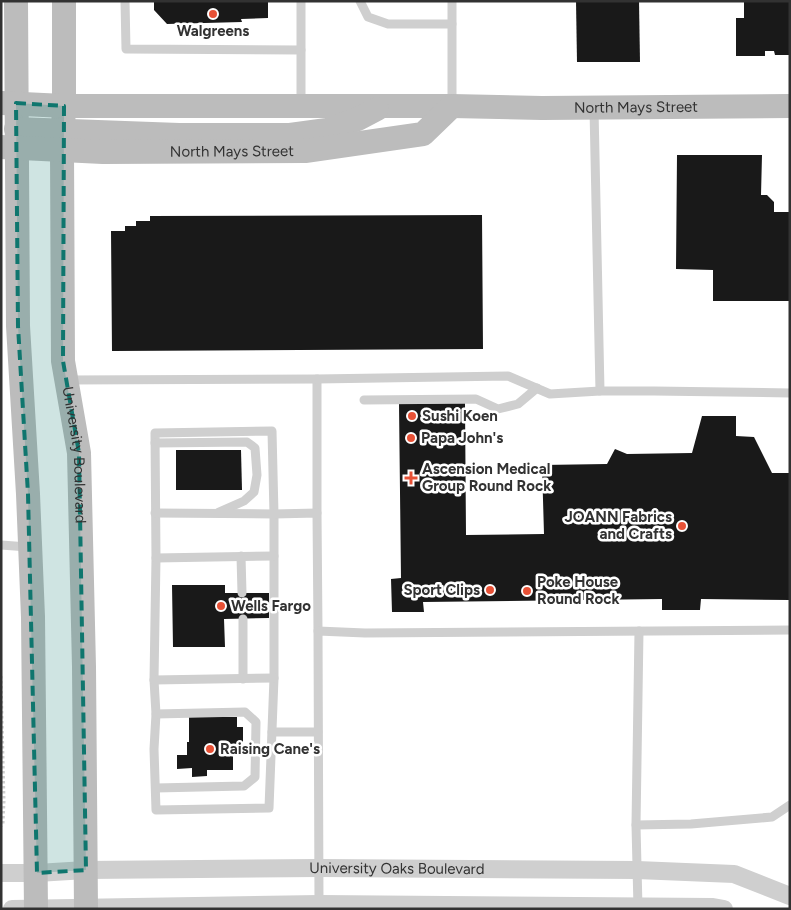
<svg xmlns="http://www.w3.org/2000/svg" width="791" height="910" font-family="Figtree,sans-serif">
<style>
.building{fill:#191919}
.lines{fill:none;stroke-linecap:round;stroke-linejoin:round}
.path{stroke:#cfcfcf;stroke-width:3;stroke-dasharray:2.5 2.5;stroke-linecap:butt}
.lane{stroke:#cfcfcf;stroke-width:9}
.street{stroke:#cfcfcf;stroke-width:18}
.secondary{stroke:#bcbcbc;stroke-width:24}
.marked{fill:#0f766e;fill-opacity:0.2;stroke:#0f766e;stroke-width:4;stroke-dasharray:10 6;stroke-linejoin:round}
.poi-dot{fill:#e75136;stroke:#fff;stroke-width:2}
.labels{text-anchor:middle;stroke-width:5;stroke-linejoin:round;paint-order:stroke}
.poi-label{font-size:15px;font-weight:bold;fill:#323232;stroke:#fff;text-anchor:start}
.street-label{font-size:15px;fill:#323232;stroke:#fff}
</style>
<rect width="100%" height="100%" fill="#fff"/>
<!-- building -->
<g class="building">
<polygon points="154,1 268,1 268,18 241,19 242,22 167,24 154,10"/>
<polygon points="576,1 639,1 640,62 577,62"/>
<polygon points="744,1 790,1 790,55 775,55 774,51 765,51 765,56 736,56 736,18 744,18"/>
<polygon points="677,155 762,155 761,195 767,195 774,202 774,212 790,212 789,301 713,301 713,270 676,269"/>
<polygon points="482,215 483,349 112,351 111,231 125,231 125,226 136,226 136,221 150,221 150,216"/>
<polygon points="465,403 466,535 544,534 542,465 607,464 615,449 627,454 692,453 702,416 736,416 736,436 754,437 772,473 790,473 790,600 701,599 700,610 662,610 662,599 423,602 424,612 392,612 391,579 401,578 399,404"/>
<polygon points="176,450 241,450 242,490 176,490"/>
<polygon points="172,585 225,585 225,593 269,593 269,618 224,619 225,647 173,647"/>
<polygon points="189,717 237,717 237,727 243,727 243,744 233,744 233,770 207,770 207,776 192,777 192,768 177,769 177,755 187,755 187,742 189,742"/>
</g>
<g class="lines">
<!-- path -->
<polyline class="path" points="1,676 4,801 3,824 1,826"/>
<!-- lane -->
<g class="lane">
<polyline points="125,1 126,49 301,50"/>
<polyline points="360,1 368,17 388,24 452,24"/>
<polyline points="452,1 452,106"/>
<polyline points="301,106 301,1"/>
<polyline points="594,109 600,391"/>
<polyline points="317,379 317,513"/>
<polyline points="68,380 317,379 508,376 550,394 600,391 654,391 790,393"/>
<polyline points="364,400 476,399 498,409 518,404 537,388"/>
<polygon points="272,431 274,514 274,678 269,808 156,810 154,749 156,714 154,680 156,558 155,433"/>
<polyline points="155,443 247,442 255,448 257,475 254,492 244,501 219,512"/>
<polyline points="155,513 274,514 317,513 318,631"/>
<polyline points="1,545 28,547"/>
<polyline points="241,556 242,593"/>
<polyline points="156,558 274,556"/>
<polyline points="243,619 243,679"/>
<polyline points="154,680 274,678"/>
<polyline points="156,714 245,712 256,722 255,777 244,786 156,788"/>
<polyline points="272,732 318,732"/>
<polyline points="636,825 691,824 772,817 790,805"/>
<polyline points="319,904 318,631 365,633 790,630"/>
<polyline points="638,908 636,825 639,631"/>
</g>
<!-- street -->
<g class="street">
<path id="s1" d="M1 873H37L86 870 319 868 637 870 734 874 790 896"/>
<polyline points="12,909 319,904 713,907 724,909"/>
</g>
<!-- secondary -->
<g class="secondary">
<polyline points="16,1 18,326 28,494 33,617 36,909"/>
<path id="s2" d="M64 1V106L62 151 63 361 79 453 84 667 86 909"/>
<path id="s3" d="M2 103 64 106H452L542 108 790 106"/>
<polyline points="16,129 179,135 290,135 327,130 358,119 377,109"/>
<path id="s4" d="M1 147 103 152 305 151 423 134 452 106"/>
</g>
</g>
<!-- marked area -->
<path class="marked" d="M16 103 64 106 63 361 79 453 86 870 37 873 28 494 18 326Z"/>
<!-- markers -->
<g class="poi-dot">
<circle cx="213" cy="14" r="5"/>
<circle cx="412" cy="416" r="5"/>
<circle cx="411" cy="438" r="5"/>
<path d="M408.5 470.5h5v5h5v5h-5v5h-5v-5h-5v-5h5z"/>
<circle cx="682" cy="526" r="5"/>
<circle cx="490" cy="590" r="5"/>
<circle cx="527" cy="591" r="5"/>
<circle cx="221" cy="606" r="5"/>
<circle cx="210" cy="749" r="5"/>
</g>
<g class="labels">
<!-- poi labels -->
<g class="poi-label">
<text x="213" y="36" text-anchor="middle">Walgreens</text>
<text x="422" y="421">Sushi Koen</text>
<text x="421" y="443">Papa John's</text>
<text x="422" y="474">Ascension Medical<tspan x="422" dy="17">Group Round Rock</tspan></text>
<text x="672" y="522" text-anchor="end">JOANN Fabrics<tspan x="672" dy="17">and Crafts</tspan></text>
<text x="537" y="587">Poke House<tspan x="537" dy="17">Round Rock</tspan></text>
<text x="480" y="595" text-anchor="end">Sport Clips</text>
<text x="231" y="611">Wells Fargo</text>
<text x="220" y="754">Raising Cane's</text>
</g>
<!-- street labels -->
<g class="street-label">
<text dy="5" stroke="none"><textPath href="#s3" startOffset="634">North Mays Street</textPath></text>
<text dy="5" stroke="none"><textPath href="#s4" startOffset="231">North Mays Street</textPath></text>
<text dy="5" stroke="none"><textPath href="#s2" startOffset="455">University Boulevard</textPath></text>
<text dy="5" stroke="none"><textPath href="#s1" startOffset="396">University Oaks Boulevard</textPath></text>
</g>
</g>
<!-- border -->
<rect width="791" height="910" fill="none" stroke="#323232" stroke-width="5"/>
</svg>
